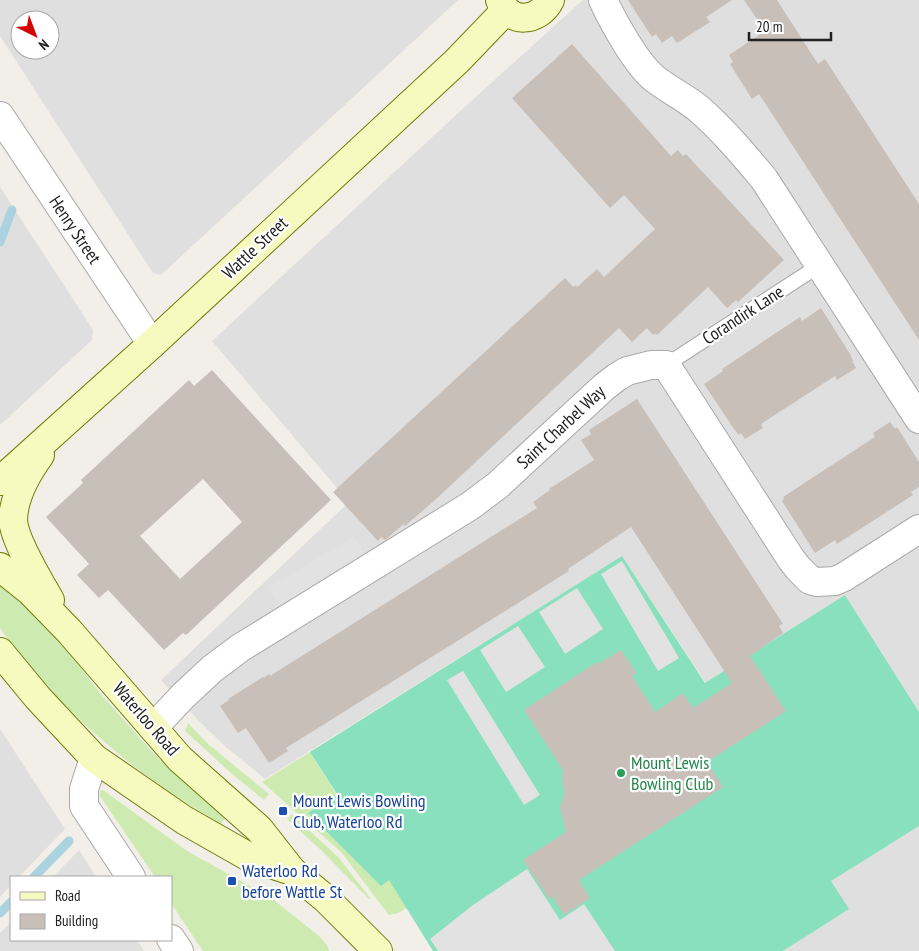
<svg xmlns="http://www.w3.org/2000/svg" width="919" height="951" font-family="'PT Sans Narrow',sans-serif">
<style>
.residential{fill:#e0dfdf;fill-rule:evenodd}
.grass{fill:#cdebb0}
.pitch{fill:#88e0be}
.parking{fill:#e2e2e2}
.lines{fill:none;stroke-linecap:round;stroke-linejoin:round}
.stream{stroke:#aad3df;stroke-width:9}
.building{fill:#c7bfb8;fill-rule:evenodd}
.service-casing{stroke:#a9a9a9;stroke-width:16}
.minor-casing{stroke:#a9a9a9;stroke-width:30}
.secondary-casing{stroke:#707d05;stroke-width:30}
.service{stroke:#fff;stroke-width:14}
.minor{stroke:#fff;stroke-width:28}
.secondary{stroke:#f7fabf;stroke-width:28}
.leisure-dot{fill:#2e9e5b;stroke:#fff;stroke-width:2}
.transit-dot{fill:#1a4fb4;stroke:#fff;stroke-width:2}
.labels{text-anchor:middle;stroke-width:4.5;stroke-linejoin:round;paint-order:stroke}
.street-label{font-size:18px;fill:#222;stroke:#fff}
.leisure-label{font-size:18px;fill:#27864d;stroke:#fff;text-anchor:start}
.transit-label{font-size:18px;fill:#164399;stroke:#fff;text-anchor:start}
</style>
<rect width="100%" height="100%" fill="#f2efe9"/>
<!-- residential -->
<g class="residential">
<path d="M0 0H458L161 275 153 273 0 36ZM20 20H50V50H20Z"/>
<polygon points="583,0 919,0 919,712 845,595 706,683 622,556 265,779 226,747 201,723 161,680 349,502 212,341 469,103"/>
<polygon points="0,187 93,330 92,340 0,425"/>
<polygon points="0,729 65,829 19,877 11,877 11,885 0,897"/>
<polygon points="919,826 919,951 783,951 848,909 830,881"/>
<polygon points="79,850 96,877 53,877"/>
<polygon points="11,922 11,940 137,940 144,951 0,951 0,933"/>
</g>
<!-- grass -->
<g class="grass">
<path d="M0 581 13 590 66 648 99 692 154 754 180 779 225 818 221 824C144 779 75 725 21 654 16 648 2 634 0 627 0 619 0 591 0 581Z"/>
<polygon points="188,723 208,744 269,794 264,800 232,774 185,731"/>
<polygon points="310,752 407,908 398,913 389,915 341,852 262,782"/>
<polygon points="103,790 187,851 270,897 319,936 327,945 329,951 203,951 171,903 171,877 155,877 100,796 100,791"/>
<polygon points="292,814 338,857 371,899 369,899 321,850 287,819"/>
</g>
<!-- pitch -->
<polygon class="pitch" points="622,556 705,683 845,595 919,712 919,826 831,881 849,909 783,951 433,951 389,880 381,886 308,813 337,794 310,752"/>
<!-- parking -->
<g class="parking">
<polygon points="354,536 366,555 282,608 269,588"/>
<polygon points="622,561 679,658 658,671 601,574"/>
<polygon points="577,588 603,629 565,654 539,612"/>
<polygon points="518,626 545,667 506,692 480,650"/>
<polygon points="463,671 540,795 524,805 447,680"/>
<polygon points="527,869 560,920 584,904 615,951 438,951 430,939 473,905"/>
</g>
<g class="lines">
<!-- stream -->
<g class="stream">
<polyline points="0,242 12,210"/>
<polyline points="34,877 69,841"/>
<polyline points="0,913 11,902"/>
</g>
</g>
<!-- building -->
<g class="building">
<polygon points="628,0 732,0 706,17 710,22 677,43 672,36 662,43 656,34 652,37"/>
<polygon points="744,0 777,0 818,64 825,59 919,204 919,340 759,94 752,99 730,64 733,62 729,55 765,31"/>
<polygon points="572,44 671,156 678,150 683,156 686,154 784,260 738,302 736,300 727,308 708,287 657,335 655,333 653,335 647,328 632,342 619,328 435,500 405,526 404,524 385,540 381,537 378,541 333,492 565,278 573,287 576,285 577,287 597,269 604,277 655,229 624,195 610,208 512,98"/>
<polygon points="821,308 850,354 853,361 852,361 856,368 837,380 835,376 761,424 763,428 745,439 741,433 739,435 734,429 704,384 723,371 722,369 800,317 802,321"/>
<path d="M212 370 331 500 186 635 183 633 164 650 108 590 99 598 77 575 89 564 46 517 83 483 81 480 189 380 194 386ZM203 479 242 522 180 579 140 536Z"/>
<polygon points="637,399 783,624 779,626 783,633 750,656 786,711 707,762 723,787 579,880 590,898 564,915 552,896 549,899 523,860 566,832 560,807 565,792 562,783 563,770 524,710 597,662 598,664 621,650 636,673 632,676 655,712 683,693 693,708 732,683 631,527 568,569 569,571 286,748 288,751 269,763 246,728 238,733 220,706 229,700 228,699 263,677 264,678 269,674 270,676 537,508 533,502 550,490 549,489 594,460 581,440 591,434 589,430"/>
<polygon points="890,422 895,429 897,427 919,462 919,487 911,492 913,495 837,544 835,540 815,553 782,501 784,499 783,497 875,437 873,433"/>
</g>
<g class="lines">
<defs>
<polyline id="service" points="666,365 820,265"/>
<g id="minor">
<path d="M603 0C613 22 637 65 655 79 669 90 686 98 699 109 723 130 744 155 764 179L919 419"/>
<polyline points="0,116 152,344"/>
<polyline points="153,728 183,696 212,669 240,648 470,506 498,485 604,387 617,377 627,371 651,365 666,365 791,559 798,568 810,580 817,582 835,581 844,577 919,529"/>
<polyline points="94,758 84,789 84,806 131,877"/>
<polyline points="171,939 179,951"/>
</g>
<g id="secondary">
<path d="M500 0C509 25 539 22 550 0"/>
<path d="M40 455C27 473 14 497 13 519 13 538 40 583 50 600"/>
<polyline points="0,481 152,344 457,61 506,10"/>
<polyline points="0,567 30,591 69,631 180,759 259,829 292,871 326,899 378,951"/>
<polyline points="0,652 38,698 94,758 184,820 249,857 292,871"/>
</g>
</defs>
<!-- service casing -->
<use href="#service" class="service-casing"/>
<!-- minor casing -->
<use href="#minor" class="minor-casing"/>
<!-- secondary casing -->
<use href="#secondary" class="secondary-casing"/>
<!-- service -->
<use href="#service" class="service"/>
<!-- minor -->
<use href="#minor" class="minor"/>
<!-- secondary -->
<use href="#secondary" class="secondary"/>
</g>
<!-- markers -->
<circle class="leisure-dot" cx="621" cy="773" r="5"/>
<g class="transit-dot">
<rect x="278" y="806" width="10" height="10" rx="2.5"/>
<rect x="227" y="876" width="10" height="10" rx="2.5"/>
</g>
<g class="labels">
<!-- street labels -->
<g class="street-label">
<text transform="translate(75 230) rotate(56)" y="6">Henry Street</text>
<text transform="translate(255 248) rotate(-43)" y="6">Wattle Street</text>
<text transform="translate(743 315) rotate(-33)" y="6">Corandirk Lane</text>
<text transform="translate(561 427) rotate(-43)" y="6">Saint Charbel Way</text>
<text transform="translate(146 719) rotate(49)" y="6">Waterloo Road</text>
</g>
<!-- leisure labels -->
<g class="leisure-label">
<text x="631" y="769">Mount Lewis<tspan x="631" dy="21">Bowling Club</tspan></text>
</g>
<!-- transit labels -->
<g class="transit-label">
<text x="293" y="807">Mount Lewis Bowling<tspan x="293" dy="21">Club, Waterloo Rd</tspan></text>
<text x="242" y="877">Waterloo Rd<tspan x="242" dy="21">before Wattle St</tspan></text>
</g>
</g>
<!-- legend -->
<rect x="10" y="876" width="162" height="65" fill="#ffffff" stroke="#a7a7a7"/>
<rect x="20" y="892" width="25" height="8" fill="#f7fabf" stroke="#a7a7a7"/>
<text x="55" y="901" font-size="15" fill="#222222">Road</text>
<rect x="20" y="914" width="25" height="15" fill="#c7bfb8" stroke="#a7a7a7"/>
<text x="55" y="926" font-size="15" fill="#222222">Building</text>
<!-- north arrow -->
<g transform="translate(35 35) rotate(138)"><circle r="24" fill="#ffffff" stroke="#a7a7a7"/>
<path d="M0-4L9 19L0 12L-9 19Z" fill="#d40000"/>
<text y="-8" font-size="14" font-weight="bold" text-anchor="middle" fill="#222222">N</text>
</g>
<!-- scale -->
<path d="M749 32v8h82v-8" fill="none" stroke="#222222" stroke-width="2.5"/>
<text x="756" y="32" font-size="15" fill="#222222" stroke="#ffffff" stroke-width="4" paint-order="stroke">20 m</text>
</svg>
